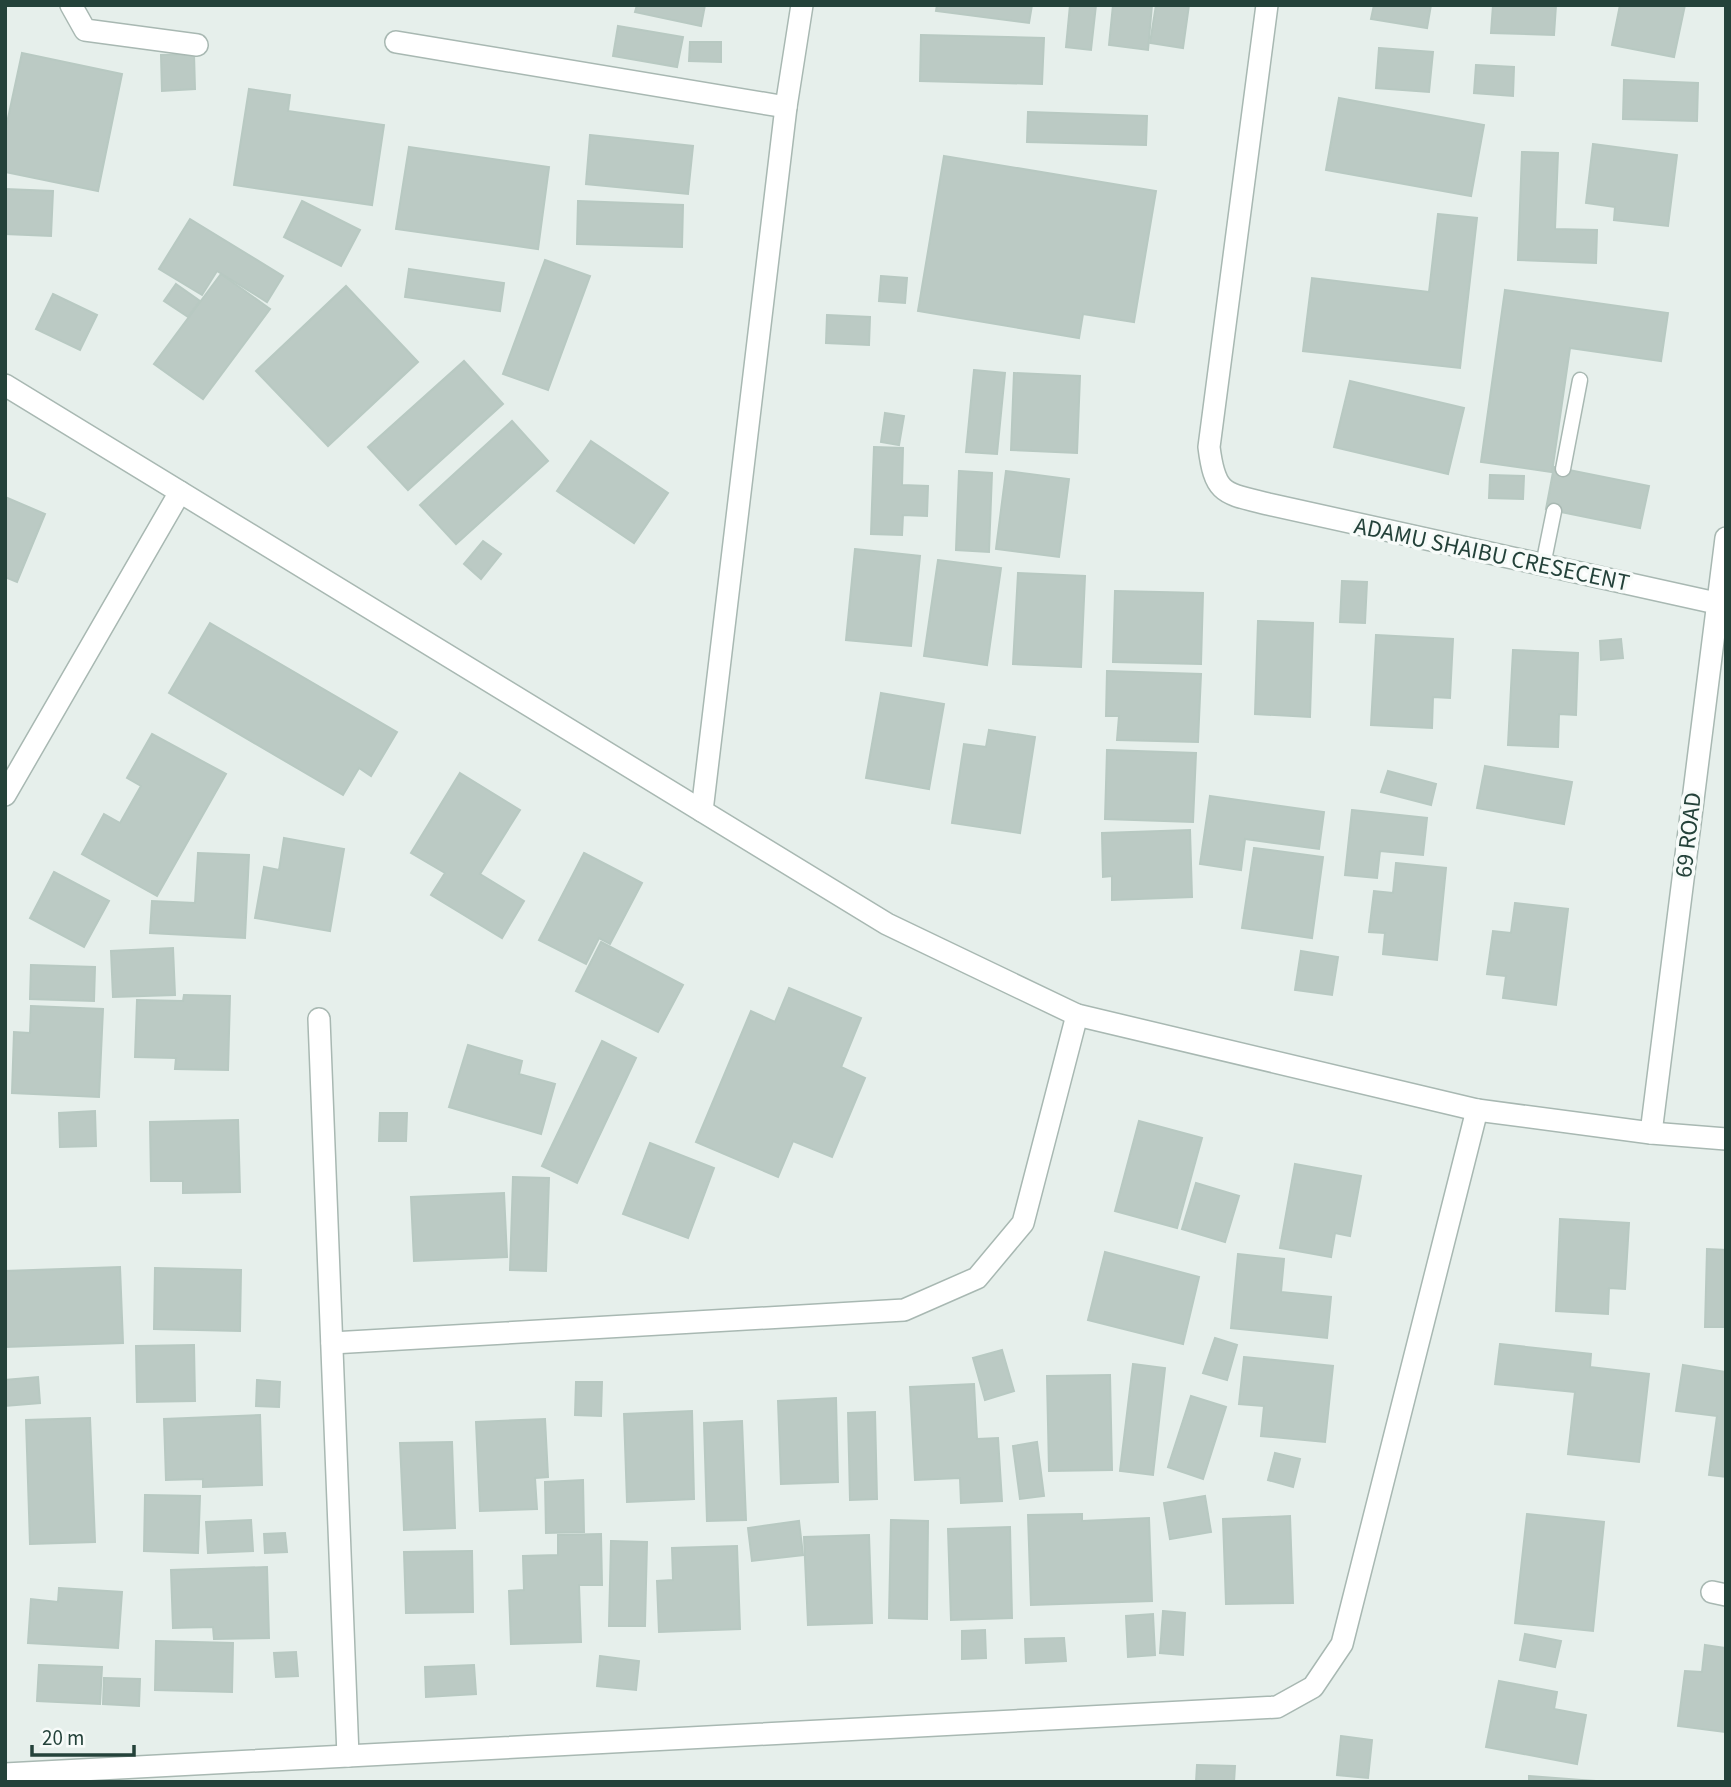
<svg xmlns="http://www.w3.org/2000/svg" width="1731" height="1787" font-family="'Source Sans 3',sans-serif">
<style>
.building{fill:#bbcac4;stroke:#b8c9c2;stroke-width:2}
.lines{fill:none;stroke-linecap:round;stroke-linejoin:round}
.service-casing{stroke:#a8b8b2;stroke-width:17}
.minor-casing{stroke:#a8b8b2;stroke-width:24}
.service{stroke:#fff;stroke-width:14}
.minor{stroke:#fff;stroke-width:21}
.labels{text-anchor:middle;stroke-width:7;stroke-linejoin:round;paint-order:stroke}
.street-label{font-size:24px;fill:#24423a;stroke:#f7fbf9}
</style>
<rect width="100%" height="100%" fill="#e6efeb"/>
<!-- building -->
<g class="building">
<polygon points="637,5 705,5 701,26 635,12"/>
<polygon points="937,5 1032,5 1029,23 936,11"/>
<polygon points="1070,5 1096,5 1091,50 1066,47"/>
<polygon points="1113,5 1152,5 1148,50 1109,45"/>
<polygon points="1156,5 1189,5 1183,48 1150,43"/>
<polygon points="1374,5 1431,5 1427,28 1371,19"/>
<polygon points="1493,5 1556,5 1554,35 1491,33"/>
<polygon points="1620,5 1685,5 1674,57 1612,45"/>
<polygon points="618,26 683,37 677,67 613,56"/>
<polygon points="921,35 1044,38 1042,84 920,81"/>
<polygon points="690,42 721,42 721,62 689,61"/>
<polygon points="1379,48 1433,52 1429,92 1376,88"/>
<polygon points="22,53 122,74 98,191 5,172 5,132"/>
<polygon points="194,54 195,89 162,91 161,55"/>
<polygon points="1476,65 1514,67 1513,96 1474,93"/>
<polygon points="1624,80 1698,83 1697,121 1623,119"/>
<polygon points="249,89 290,95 288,111 384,125 372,205 234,185"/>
<polygon points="1339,98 1484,125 1471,196 1326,170"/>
<polygon points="1028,112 1147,116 1146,145 1027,142"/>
<polygon points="590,135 693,146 688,194 586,184"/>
<polygon points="1593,144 1677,155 1668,226 1614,220 1615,207 1586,203"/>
<polygon points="409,147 549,167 538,249 396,229"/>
<polygon points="1522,152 1558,153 1555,229 1597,230 1596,263 1518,260"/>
<polygon points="944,156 1156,191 1134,322 1083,314 1079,338 918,311"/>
<polygon points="5,189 53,191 51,236 5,234"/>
<polygon points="302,201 360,230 341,266 284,237"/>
<polygon points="578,201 683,205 682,247 577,244"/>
<polygon points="1438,214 1477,218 1460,368 1303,351 1312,278 1429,292"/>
<polygon points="190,219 283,276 267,302 217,271 202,295 159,269"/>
<polygon points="545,260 590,276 548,390 503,374"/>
<polygon points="409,269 504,283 500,311 405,297"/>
<polygon points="221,274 270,309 203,399 154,364"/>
<polygon points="881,276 907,278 905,303 879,301"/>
<polygon points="176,284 200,301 188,317 164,301"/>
<polygon points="346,286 418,362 328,446 256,371"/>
<polygon points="1505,290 1668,313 1661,361 1570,348 1552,472 1481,462"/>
<polygon points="53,294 97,315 80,350 36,329"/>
<polygon points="827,315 870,317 869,345 826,343"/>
<polygon points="464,361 503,404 408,490 368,447"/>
<polygon points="974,370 1005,373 997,454 966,452"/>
<polygon points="1014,373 1080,376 1077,453 1011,450"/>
<polygon points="1350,381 1464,408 1448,474 1334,447"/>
<polygon points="885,413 904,416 899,445 881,442"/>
<polygon points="512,421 548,461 456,544 420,505"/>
<polygon points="591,441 668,493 634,543 557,491"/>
<polygon points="874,447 903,448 902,485 928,486 927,516 903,515 902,535 871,534"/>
<polygon points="1554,467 1649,486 1640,528 1546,509"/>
<polygon points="959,471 992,473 989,552 956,550"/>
<polygon points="1006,471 1069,479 1059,557 996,549"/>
<polygon points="1490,475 1524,476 1523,499 1489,498"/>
<polygon points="5,497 45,514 17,582 5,577"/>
<polygon points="483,541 501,554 481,579 464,564"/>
<polygon points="855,549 920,556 911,646 846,640"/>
<polygon points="938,560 1001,568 987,665 924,656"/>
<polygon points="1018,573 1085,576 1081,667 1013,664"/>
<polygon points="1342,581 1367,582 1365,623 1340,622"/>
<polygon points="1115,591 1203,593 1201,664 1113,662"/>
<polygon points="1258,621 1313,623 1310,717 1255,714"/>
<polygon points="210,623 397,732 371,776 359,768 343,795 169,693"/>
<polygon points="1376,635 1453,639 1450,698 1433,697 1432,728 1371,725"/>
<polygon points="1621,639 1623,658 1601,660 1600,641"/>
<polygon points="1513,650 1578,653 1576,715 1559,714 1558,747 1508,745"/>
<polygon points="1107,671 1201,674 1198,742 1117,740 1119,716 1106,716"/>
<polygon points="881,693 944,704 929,789 866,778"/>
<polygon points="989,730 1035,737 1020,833 952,823 964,744 986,747"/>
<polygon points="152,734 226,774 157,896 82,854 104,814 120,823 141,786 127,778"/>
<polygon points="1107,750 1196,753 1193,822 1105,819"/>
<polygon points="1485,766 1572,782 1564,824 1477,808"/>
<polygon points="1388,771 1436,784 1431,805 1381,792"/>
<polygon points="460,773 520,810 480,874 524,901 502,938 431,895 445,873 411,853"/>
<polygon points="1210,796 1324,812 1319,849 1245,839 1241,870 1200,864"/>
<polygon points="1352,810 1427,818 1423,855 1380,851 1377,878 1345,875"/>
<polygon points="1190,830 1192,897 1112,900 1112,876 1103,877 1102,833"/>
<polygon points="284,838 344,849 330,931 255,918 264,867 279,870"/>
<polygon points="1254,848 1323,857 1312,938 1242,928"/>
<polygon points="198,853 249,855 245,938 150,933 152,901 195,903"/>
<polygon points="584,853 642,883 610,944 599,938 586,964 539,940"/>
<polygon points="1396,863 1446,868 1437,960 1383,954 1385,933 1369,932 1374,891 1393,893"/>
<polygon points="54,872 109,901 84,947 30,918"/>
<polygon points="1515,903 1568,909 1556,1005 1503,998 1506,976 1487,974 1493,931 1511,933"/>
<polygon points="601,942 683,985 658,1032 576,991"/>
<polygon points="173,948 175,995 113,997 111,951"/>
<polygon points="1301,951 1338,957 1332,995 1295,990"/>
<polygon points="31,965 95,967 94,1001 30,999"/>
<polygon points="789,988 861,1018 841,1067 865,1078 832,1157 793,1141 778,1177 696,1142 751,1011 775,1022"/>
<polygon points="184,995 230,996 228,1070 175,1069 176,1058 135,1057 137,1000 183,1001"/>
<polygon points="31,1006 103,1009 99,1097 12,1093 14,1032 30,1033"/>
<polygon points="602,1041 636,1058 577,1183 542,1166"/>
<polygon points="468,1045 522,1061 519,1074 555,1084 541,1134 449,1107"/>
<polygon points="95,1111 96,1146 60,1147 59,1113"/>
<polygon points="380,1113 407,1113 406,1141 379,1141"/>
<polygon points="238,1120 240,1192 183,1193 183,1181 151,1181 150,1122"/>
<polygon points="1139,1121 1202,1138 1177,1228 1115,1211"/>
<polygon points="650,1143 714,1168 688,1238 623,1214"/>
<polygon points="1295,1164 1361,1176 1350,1236 1335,1233 1331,1257 1280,1248"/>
<polygon points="513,1177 549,1178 546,1271 510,1270"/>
<polygon points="1196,1183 1239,1196 1225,1242 1182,1229"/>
<polygon points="504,1193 507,1257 414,1261 411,1197"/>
<polygon points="1560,1219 1629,1223 1625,1289 1609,1288 1608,1314 1556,1311"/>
<polygon points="1707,1249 1726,1250 1726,1327 1705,1327"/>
<polygon points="1105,1252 1199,1277 1183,1344 1088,1320"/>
<polygon points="1238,1254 1284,1259 1281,1292 1331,1297 1327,1338 1231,1328"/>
<polygon points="120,1267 123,1343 5,1347 5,1271"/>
<polygon points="155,1268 241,1270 240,1331 154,1329"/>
<polygon points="1215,1338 1237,1345 1227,1380 1203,1373"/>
<polygon points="1500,1344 1591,1354 1590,1367 1649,1374 1639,1462 1568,1454 1575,1392 1495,1384"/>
<polygon points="194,1345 195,1401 137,1402 136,1346"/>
<polygon points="1002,1350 1014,1391 985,1400 973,1358"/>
<polygon points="1244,1357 1333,1366 1325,1442 1261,1436 1264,1406 1239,1404"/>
<polygon points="1133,1364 1165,1368 1153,1475 1120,1471"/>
<polygon points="1683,1365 1726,1372 1726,1477 1709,1475 1717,1416 1676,1411"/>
<polygon points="1110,1375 1112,1470 1049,1471 1047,1376"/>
<polygon points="38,1377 40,1403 5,1406 5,1380"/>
<polygon points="257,1380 280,1382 279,1407 256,1406"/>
<polygon points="576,1382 602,1382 601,1416 575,1415"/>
<polygon points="974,1384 977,1439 998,1438 1002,1501 961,1503 960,1478 915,1480 910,1387"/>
<polygon points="1191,1396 1226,1407 1203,1479 1168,1467"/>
<polygon points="836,1398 838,1482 781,1484 778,1401"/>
<polygon points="692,1411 694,1499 627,1502 624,1414"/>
<polygon points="875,1412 877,1499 850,1500 848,1413"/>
<polygon points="260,1415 262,1485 203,1487 203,1479 166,1480 164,1419"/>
<polygon points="90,1418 95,1542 30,1544 26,1420"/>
<polygon points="545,1419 548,1477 535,1478 537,1509 480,1511 476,1422"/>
<polygon points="742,1421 746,1520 707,1521 704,1423"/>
<polygon points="452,1442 455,1528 404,1530 400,1443"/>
<polygon points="1037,1442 1044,1496 1020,1499 1013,1446"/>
<polygon points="1275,1453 1300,1459 1293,1487 1268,1480"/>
<polygon points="583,1480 584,1532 546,1533 545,1482"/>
<polygon points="145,1495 200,1496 198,1553 144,1551"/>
<polygon points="1205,1496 1211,1532 1170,1539 1164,1503"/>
<polygon points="1082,1514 1082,1521 1149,1518 1152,1601 1031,1605 1028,1515"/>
<polygon points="1527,1514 1604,1522 1593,1631 1515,1623"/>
<polygon points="1290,1516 1293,1603 1226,1604 1223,1519"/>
<polygon points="251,1520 253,1551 208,1553 206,1522"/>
<polygon points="891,1520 928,1521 927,1619 889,1618"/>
<polygon points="799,1521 803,1555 752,1561 748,1528"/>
<polygon points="1010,1527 1012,1618 951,1620 948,1529"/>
<polygon points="285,1533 287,1552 265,1553 264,1534"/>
<polygon points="601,1534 602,1585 579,1585 581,1642 511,1644 509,1591 524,1590 523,1556 558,1555 558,1535"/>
<polygon points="869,1535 872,1623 808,1625 804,1537"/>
<polygon points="611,1541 647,1542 645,1626 609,1626"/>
<polygon points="737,1546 740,1629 659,1632 657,1581 673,1580 672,1548"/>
<polygon points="472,1551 473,1612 406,1613 404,1552"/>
<polygon points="267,1567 269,1638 214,1639 213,1627 173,1628 171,1570"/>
<polygon points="59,1588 122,1592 118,1648 28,1643 31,1599 58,1602"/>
<polygon points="1163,1611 1185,1613 1183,1655 1160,1653"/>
<polygon points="1153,1614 1155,1655 1128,1657 1126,1616"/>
<polygon points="985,1630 986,1658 962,1659 962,1631"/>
<polygon points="1525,1634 1561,1641 1555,1667 1520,1660"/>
<polygon points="1064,1638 1066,1661 1026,1663 1025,1639"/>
<polygon points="156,1641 233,1643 232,1692 155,1690"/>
<polygon points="1705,1645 1726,1648 1726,1732 1678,1726 1685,1671 1702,1672"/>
<polygon points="296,1652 298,1676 276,1677 274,1653"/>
<polygon points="600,1656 639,1661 636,1690 597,1686"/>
<polygon points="39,1665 102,1667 100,1704 37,1701"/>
<polygon points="474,1665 476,1694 426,1697 425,1667"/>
<polygon points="104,1678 140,1679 139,1706 103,1704"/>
<polygon points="1499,1681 1557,1692 1554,1709 1586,1715 1577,1764 1486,1747"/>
<polygon points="1341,1736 1372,1740 1368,1778 1337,1775"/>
<polygon points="1197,1765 1235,1766 1234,1782 1196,1782"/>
<polygon points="1529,1776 1595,1781 1595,1782 1529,1782"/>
</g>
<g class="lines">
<defs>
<g id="service">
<polyline points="1563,469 1580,380"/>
<polyline points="1543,565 1554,511"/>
</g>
<g id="minor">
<polyline points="71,5 85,30 197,45"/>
<path d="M1267 5 1209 447C1215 495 1224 493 1268 504L1716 603"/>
<polyline points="396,42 786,107"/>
<polyline points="5,385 887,924 1077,1015 1477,1110 1651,1133 1726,1139"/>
<polyline points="5,795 180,492"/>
<polyline points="702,811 786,107 802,5"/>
<polyline points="319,1019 348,1756"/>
<polyline points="1651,1133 1726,538"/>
<polyline points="332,1343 904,1310 977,1278 1023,1223 1077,1015"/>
<polyline points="1712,1592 1726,1595"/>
<polyline points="5,1774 1277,1707 1313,1687 1342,1644 1477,1110"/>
</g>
</defs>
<!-- service casing -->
<use href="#service" class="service-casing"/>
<!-- minor casing -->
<use href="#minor" class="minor-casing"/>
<!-- service -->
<use href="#service" class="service"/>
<!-- minor -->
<use href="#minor" class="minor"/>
</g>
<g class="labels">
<!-- street labels -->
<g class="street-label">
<text transform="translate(1492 554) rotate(12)" y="8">ADAMU SHAIBU CRESECENT</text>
<text transform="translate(1688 835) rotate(-83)" y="8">69 ROAD</text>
</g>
</g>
<!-- border -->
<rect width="1731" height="1787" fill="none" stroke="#24423a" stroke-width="14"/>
<!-- scale -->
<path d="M32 1745v10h102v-10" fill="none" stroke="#24423a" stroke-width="3.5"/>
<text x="42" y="1745" font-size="21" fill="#24423a" stroke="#f7fbf9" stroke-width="5" paint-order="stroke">20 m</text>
</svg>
